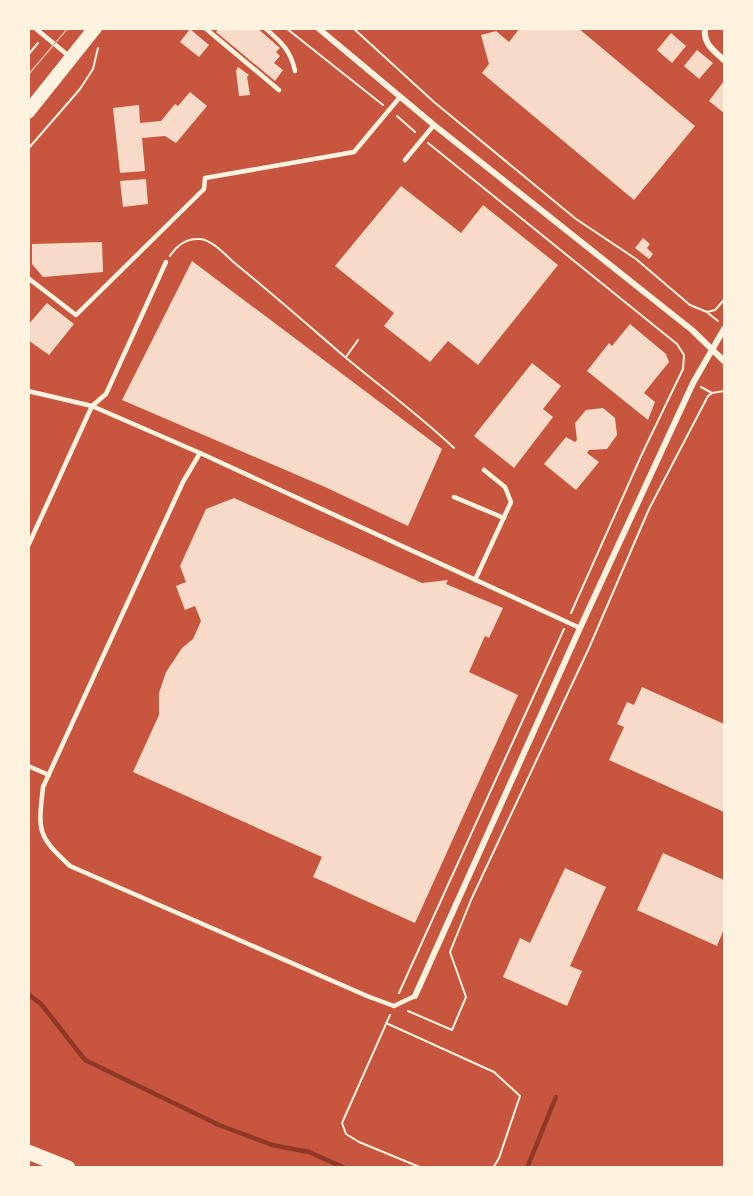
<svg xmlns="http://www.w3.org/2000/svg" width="753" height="1196" font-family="'Space Grotesk',sans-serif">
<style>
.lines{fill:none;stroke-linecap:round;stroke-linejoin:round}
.stream{stroke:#8f3625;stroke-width:4.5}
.building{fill:#f7dbc8}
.path{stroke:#fff3e0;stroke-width:2}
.service{stroke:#fff3e0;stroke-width:4.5}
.minor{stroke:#fff3e0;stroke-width:6}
.primary{stroke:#fff3e0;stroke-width:14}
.motorway{stroke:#fff3e0;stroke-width:15}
.tram{stroke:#e9b49f;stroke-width:1.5}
</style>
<rect width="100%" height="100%" fill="#c8553d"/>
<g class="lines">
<!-- stream -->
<g class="stream">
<polyline points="28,994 41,1004 85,1060 219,1125 272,1145 309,1152 345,1168"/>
<polyline points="527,1168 556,1097"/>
</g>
</g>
<!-- building -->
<g class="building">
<polygon points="219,28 224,30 226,28 257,28 280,48 276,52 280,56 274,63 283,70 275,81 216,32"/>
<polygon points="520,28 578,28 695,126 634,200 482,73 489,64 481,35 496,31 509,42"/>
<polygon points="190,29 209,45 199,57 180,42"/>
<polygon points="671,33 686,46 672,63 657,50"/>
<polygon points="697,50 713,63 699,79 684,66"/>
<polygon points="238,67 249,75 247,77 250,95 239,96 236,71"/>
<polygon points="724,81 724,113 709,101"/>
<polygon points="190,92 207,106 176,143 165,136 142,138 145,171 120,173 113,108 139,105 140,123 161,121 175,104 178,106"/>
<polygon points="146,179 148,204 123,207 120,181"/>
<polygon points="401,186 461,233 483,205 558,265 478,365 448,341 430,362 384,326 394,313 335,266"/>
<polygon points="643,238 650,244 647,248 653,254 649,259 635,248"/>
<polygon points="102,242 103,272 43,277 32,264 32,244"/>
<polygon points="192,261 442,449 408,526 325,487 122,400"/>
<polygon points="47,303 74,324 49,355 28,340 28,325"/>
<polygon points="630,324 666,354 669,362 644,393 655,402 648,420 587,371 609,343 612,346"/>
<polygon points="532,363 561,386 543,409 553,417 514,468 474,436"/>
<polygon points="603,408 615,418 617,435 607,449 589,450 587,453 599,462 576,490 544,464 566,437 575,442 577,440 575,423 586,410"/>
<polygon points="234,498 422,583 448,580 446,584 503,608 489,638 485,636 469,672 518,695 415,923 313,877 322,857 133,772 159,715 159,693 166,672 182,648 193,639 201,621 195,606 185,610 176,586 186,582 180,566 206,509"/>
<polygon points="642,687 724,724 724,812 609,760 624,727 617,724 627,702 634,705"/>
<polygon points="663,853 724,880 724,929 717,946 637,910"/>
<polygon points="565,868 606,887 570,966 582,971 567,1006 503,977 520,938 530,943"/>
</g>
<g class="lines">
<!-- path -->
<g class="path">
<polyline points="286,28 383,105"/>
<polyline points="353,28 434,102 576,219 636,259 690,305 707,312 715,310 724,300"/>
<polyline points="28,55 38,43"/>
<polyline points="397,116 415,132"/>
<polyline points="428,143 677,344 684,355 683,369 642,454 571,613"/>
<polyline points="28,149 80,89 93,69 98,48"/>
<path d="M170 256C177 245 186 238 200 239 213 240 227 257 237 265 274 295 309 326 345 357 381 387 419 415 454 448"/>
<polyline points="708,313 718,321"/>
<polyline points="346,357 358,340"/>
<polyline points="701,387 712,393"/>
<polyline points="399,993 564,629"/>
<polyline points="408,1011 452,1030 466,997 450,952 471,900 589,648 649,509 708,396 712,393 724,391"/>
<polyline points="390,1015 342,1123 346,1134 359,1142 422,1168"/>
<polyline points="386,1023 494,1072 520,1096 499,1158 493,1168"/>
</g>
<!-- service -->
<g class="service">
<polyline points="35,28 70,57"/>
<polyline points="205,28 279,90"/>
<path d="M265 28C280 41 291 50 295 71"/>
<polyline points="405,160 434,125"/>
<polyline points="28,278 76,315 204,189 205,178 354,152 400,97"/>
<polyline points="28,391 92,406 106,394 166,262"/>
<polyline points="454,497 504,518"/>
<polyline points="28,546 92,406 200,453"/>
<polyline points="475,580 511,502 505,487 484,470"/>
<polyline points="28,766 49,775"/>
<path d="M415 996 394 1006 367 996 70 866C37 835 38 832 43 787L183 482 200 453 580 628"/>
</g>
<!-- minor -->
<g class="minor">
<polyline points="318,28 434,125 692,330 724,361"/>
<path d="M705 28C703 44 714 51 724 60"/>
<polyline points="415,996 580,628 693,383 724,329"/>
</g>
<!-- primary -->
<polyline class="primary" points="28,112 95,28"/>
<!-- motorway -->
<polyline class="motorway" points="28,1152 68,1168"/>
<!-- tram -->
<polyline class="tram" points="28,75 68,28"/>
</g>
<!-- border -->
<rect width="753" height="1196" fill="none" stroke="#fff3e0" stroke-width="60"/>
</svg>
